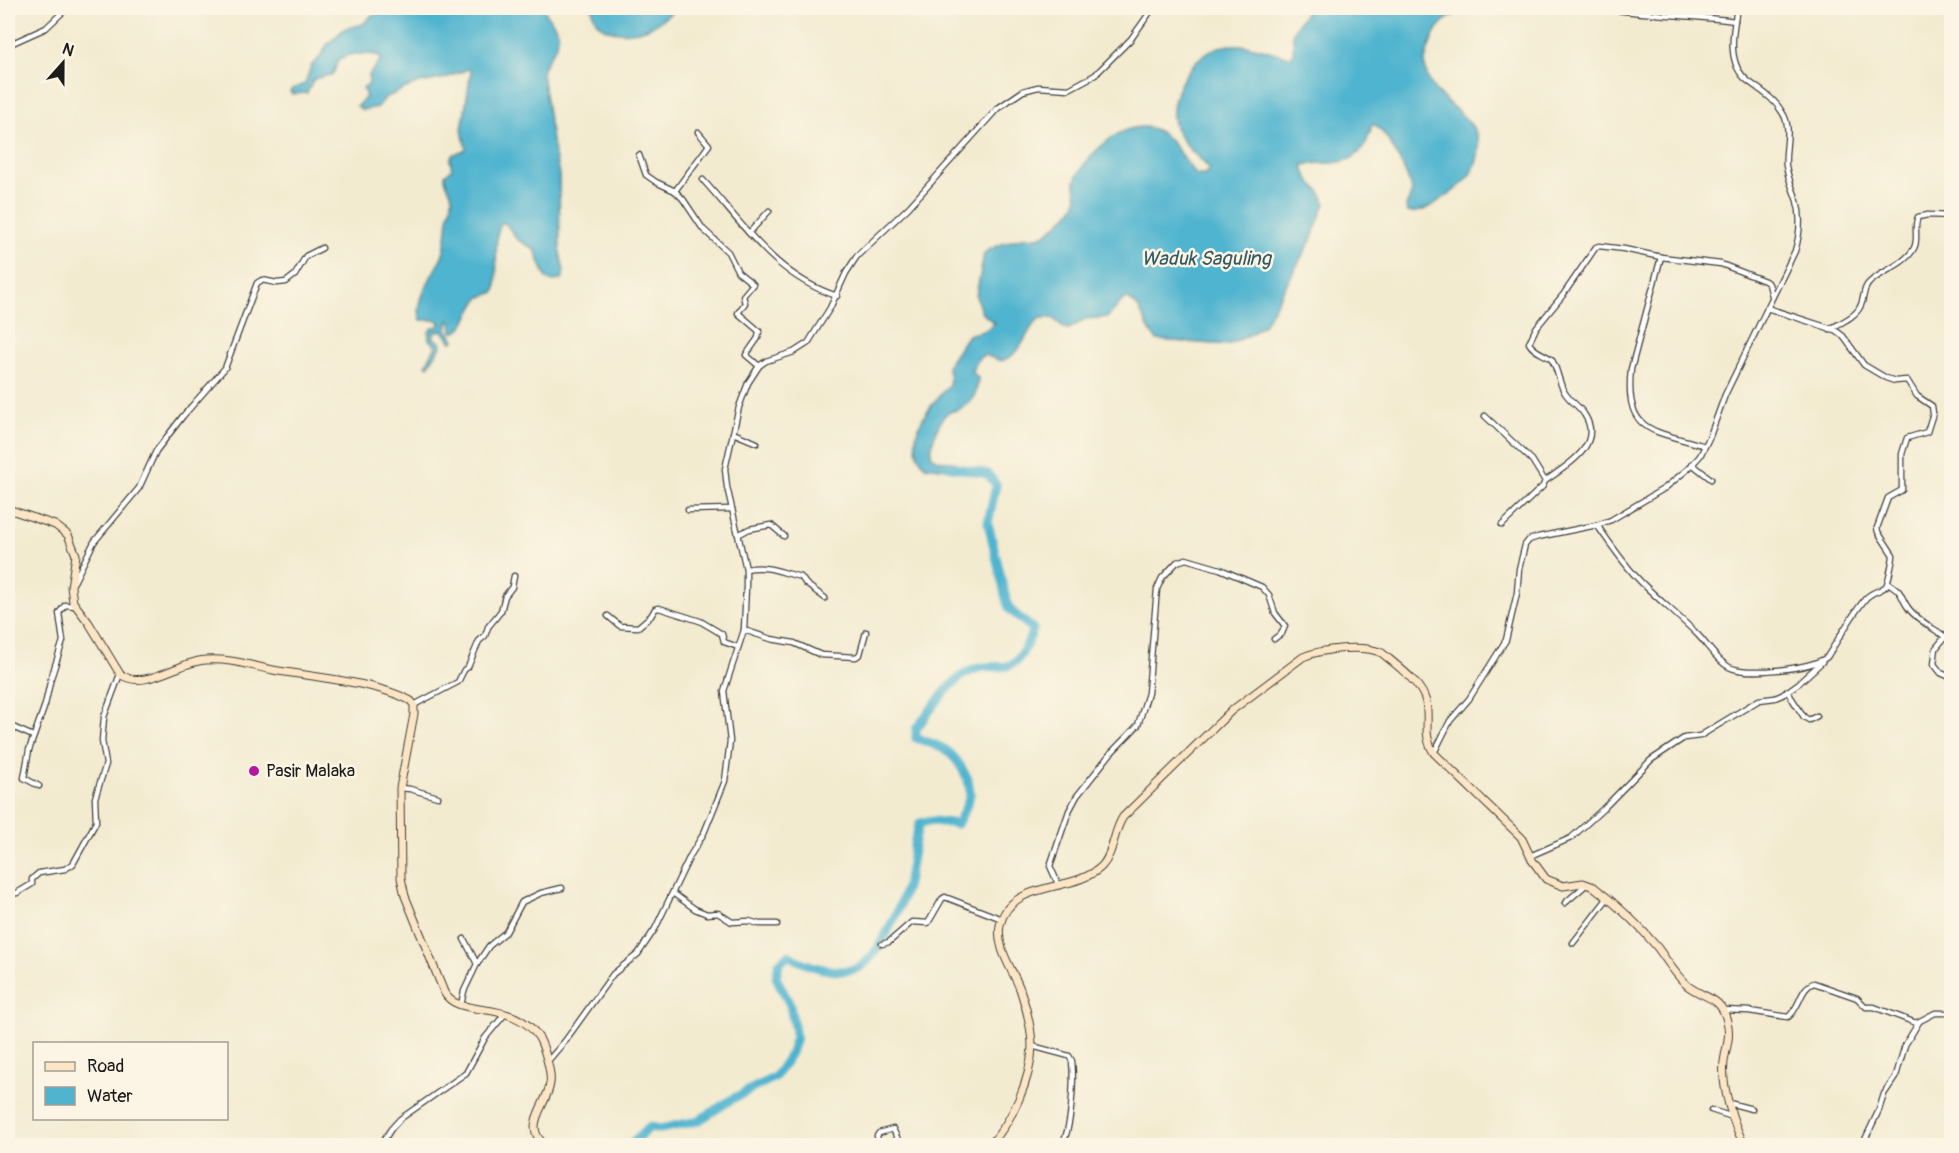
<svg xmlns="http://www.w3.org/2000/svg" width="1959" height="1153" font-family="Pangolin,sans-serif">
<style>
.water{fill:#50b4cf;stroke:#366876;stroke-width:1.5}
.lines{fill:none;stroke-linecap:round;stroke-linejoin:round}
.river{stroke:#50b4cf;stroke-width:9}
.minor-casing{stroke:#3c3b37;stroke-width:7}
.secondary-casing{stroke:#3c3b37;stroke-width:9}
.minor{stroke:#fff;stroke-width:4.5}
.secondary{stroke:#fce5c4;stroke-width:7}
.poi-dot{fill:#b5179e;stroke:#fcf5e5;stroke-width:2}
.labels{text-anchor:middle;stroke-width:5;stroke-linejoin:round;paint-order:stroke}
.poi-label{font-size:18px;fill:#1c1c1c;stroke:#fcf5e5;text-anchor:start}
.water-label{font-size:20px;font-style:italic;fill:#315964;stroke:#fcf5e5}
</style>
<rect width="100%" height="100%" fill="#fcf5e5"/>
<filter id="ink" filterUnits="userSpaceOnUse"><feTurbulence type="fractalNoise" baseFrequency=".0167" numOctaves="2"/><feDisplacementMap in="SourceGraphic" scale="12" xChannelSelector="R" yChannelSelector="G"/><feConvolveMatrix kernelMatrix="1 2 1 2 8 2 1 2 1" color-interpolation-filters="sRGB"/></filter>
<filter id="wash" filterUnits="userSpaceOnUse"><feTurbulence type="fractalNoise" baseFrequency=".008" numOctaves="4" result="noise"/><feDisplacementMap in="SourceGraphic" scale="24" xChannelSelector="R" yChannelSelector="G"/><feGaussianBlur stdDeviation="1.35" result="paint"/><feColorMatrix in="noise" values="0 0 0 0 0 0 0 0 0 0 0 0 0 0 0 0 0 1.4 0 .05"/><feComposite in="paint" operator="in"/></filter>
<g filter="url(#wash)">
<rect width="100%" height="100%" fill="#f3ebd0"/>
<!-- water -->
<g class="water">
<path d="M431 8H544C546 18 556 23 558 33 560 49 544 58 542 73L553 147 559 174 560 252 564 271 562 280 550 281 546 278 535 250 517 239 506 224 502 222C491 239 500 273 495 292L479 298 464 324 457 332H452L451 322 449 320 447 329 454 339 453 342 450 341 443 330 435 332 433 338 440 342 441 346 428 366 426 364 436 346 429 340C427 331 431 327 439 326L441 323 436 320H421C413 302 435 272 442 256 447 244 446 232 448 219 449 212 453 204 452 197 451 188 444 184 445 175L452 169 450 160 452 155 466 149 462 130 471 71 468 69 446 78 420 83 406 88 385 98 378 107 362 110 357 106 366 97 363 89 369 84V75L381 59 377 55C367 54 346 51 338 61 336 64 335 70 333 74L314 79 307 93 292 94 290 92 292 89 305 84 311 66 320 57 327 45 344 29 363 24 371 16 382 13H415Z"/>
<path d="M592 8H678C668 15 658 24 646 29 631 34 606 35 596 21 593 17 593 12 592 8Z"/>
<path d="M1306 8H1460C1457 15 1449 17 1443 22 1435 29 1425 54 1425 64 1426 107 1491 112 1477 160 1472 178 1460 187 1445 197 1435 204 1419 215 1407 212L1406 206 1412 192C1409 177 1386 128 1372 124 1367 148 1358 161 1333 163 1323 164 1314 162 1304 165 1302 181 1323 188 1325 203L1311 240 1264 325 1247 336 1228 345 1157 340C1145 329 1143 306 1128 299L1123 300 1108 317 1085 319 1069 329 1064 328 1053 318H1040C1023 331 1027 352 1001 361L985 355 980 357 971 371 978 378C977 393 974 402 959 409 955 411 950 411 946 414 938 422 931 444 931 455L938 460 956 463V470L925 466C900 438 930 406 949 385L950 378 947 366 968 335C977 332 988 332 994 323L981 312 976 296 984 254C989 247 1013 240 1022 238 1030 237 1041 239 1048 232 1056 225 1077 209 1077 198 1077 190 1072 185 1077 176 1090 152 1127 115 1158 131 1173 139 1183 159 1194 172L1197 175H1205L1208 172 1209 168C1197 156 1183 145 1176 129 1163 100 1193 50 1224 46 1248 42 1269 52 1291 57 1296 49 1292 42 1293 33 1295 23 1306 18 1306 8Z"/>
</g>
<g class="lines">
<!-- river -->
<path class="river" d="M635 1146 634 1141 650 1127 660 1129 698 1121 734 1098 775 1077 791 1053 796 1037 790 1005 776 977 779 963 788 955C806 966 834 975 855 969 877 962 900 908 906 887 912 866 912 843 920 823L934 821 957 824C962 815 969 804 970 794 970 786 968 779 964 772 952 749 940 746 916 738V729C927 714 948 685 963 675 999 652 1011 691 1033 629L1009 609 1005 594 988 523 996 485 988 474 947 466"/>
</g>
</g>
<g filter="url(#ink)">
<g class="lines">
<defs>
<g id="minor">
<path d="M1601 8C1645 15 1690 15 1735 21"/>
<polyline points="8,35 11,44"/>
<polyline points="8,45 46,28 67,8"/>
<polyline points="639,155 646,175 656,182 675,191 683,199 703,229 728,252 738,272 753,284 743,296 745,303 738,313 759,331 758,338 746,355 759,366"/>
<path d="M703 180C745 226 775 276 837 296"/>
<polyline points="675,191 709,145 698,132"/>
<polyline points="8,229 11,220"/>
<polyline points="749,233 769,211"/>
<path d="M1661 257 1631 369C1624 434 1653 430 1705 446"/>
<path d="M1830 329C1840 323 1855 317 1860 307 1865 298 1862 289 1870 282 1882 271 1906 264 1914 248 1919 239 1913 227 1918 217L1928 215 1952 216"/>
<path d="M1485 416 1532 460 1545 481C1566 466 1605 445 1584 414 1579 406 1570 401 1565 393 1559 385 1557 365 1551 359 1543 353 1534 352 1529 343L1536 328 1563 295 1596 247 1599 246 1624 249 1661 257 1721 264 1765 281 1769 284 1772 296"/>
<polyline points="733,433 757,443"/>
<polyline points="1692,464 1711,479"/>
<polyline points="688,510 732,509"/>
<polyline points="1502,525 1543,486 1545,481"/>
<path d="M1597 525C1611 545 1625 566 1642 583 1660 601 1679 616 1697 634 1707 644 1716 660 1729 667 1745 676 1813 669 1827 657 1840 637 1851 616 1866 598 1873 591 1881 591 1886 586 1888 583 1893 560 1893 555L1878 532 1877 528 1888 498 1902 490V454L1907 438 1927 432 1933 413 1932 406 1917 396 1907 380 1895 381 1886 378 1864 365 1843 336 1835 330 1767 308"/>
<polyline points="738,535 749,529 771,525 784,536"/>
<path d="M746 569C769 565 779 572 801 577L806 584 825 598"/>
<polyline points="74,582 94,542 139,488 156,451 183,416 225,368 257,283 262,280 277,283 286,282 295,275 306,256 322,248"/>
<path d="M1888 583C1905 593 1899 596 1909 609 1920 623 1938 630 1952 642"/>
<polyline points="608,616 620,626 638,627 651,616 655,609 659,608 700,621 722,634 724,642 738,647"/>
<polyline points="744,630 771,639 794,643 821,655 856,657 860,654 866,632"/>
<polyline points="1945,637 1936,648 1934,664 1941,673 1952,678"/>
<polyline points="1787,691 1804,717 1809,720 1817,716"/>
<polyline points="414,705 458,682 464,670 468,667 479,641 485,636 488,627 501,611 505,596 512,587 514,576"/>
<polyline points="8,725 33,736"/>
<path d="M1434 753 1450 721 1469 699 1506 640 1517 593 1519 569 1525 545 1529 540 1538 537 1597 525 1611 520 1665 488 1689 468 1700 456 1710 436 1725 395 1795 251C1800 234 1802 218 1797 201 1793 189 1788 178 1786 166 1784 148 1793 128 1782 112 1774 98 1760 90 1748 81 1726 64 1733 31 1737 8"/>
<polyline points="39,786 24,778 29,750 45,705 51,678 63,641 59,613 65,605 76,606"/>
<polyline points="400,788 410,789 438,797"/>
<polyline points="1530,856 1571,838 1603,809 1651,760 1684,738 1700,736 1759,700 1775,698 1782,695 1799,683 1822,662"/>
<polyline points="1059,886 1050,866 1069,811 1077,796 1111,753 1138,725 1148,693 1157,589 1162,578 1177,562 1186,559 1220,569 1262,587 1269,595 1275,613 1285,626 1282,633 1274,639"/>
<polyline points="8,894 17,893 32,884 32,879 39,873 65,869 73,864 96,822 95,798 106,764 102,741 104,717 120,674"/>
<polyline points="674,894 695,909 707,914 718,913 732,922 749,921 759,924 777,924"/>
<polyline points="1565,903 1587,884"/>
<polyline points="464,939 477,964"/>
<polyline points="1573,943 1607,899"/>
<polyline points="882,944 889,942 912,922 928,923 942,899 945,897 1002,919"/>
<polyline points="461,1005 464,991 477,964 489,946 506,932 522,902 541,893 562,888"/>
<path d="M1723 1010 1749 1011 1788 1017C1800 1009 1800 987 1814 983L1857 998 1866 1007H1874L1916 1023 1935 1013H1952"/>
<path d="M1032 1046 1069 1056 1072 1061C1074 1080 1072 1130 1061 1146"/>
<polyline points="547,1062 565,1041 613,974 638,954 655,929 690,856 704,833 725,781 730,741 724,691 744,630 746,586 746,569 727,487 725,469 739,407 748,383 759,366 766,361 794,352 808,343 830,308 846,273 857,256 909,207 998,108 1023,91 1038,87 1069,89 1095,75 1131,39 1153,8"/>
<polyline points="1729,1103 1752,1109"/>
<polyline points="1711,1110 1733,1117"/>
<polyline points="380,1146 391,1129 400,1119 466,1073 485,1038 505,1014"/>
<polyline points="868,1146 878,1142 877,1136 879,1133 893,1129 901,1146"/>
<polyline points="1862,1146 1879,1110 1884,1094 1896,1076 1905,1045 1919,1022"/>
</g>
<g id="secondary">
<path d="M8 509 55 525 68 535 76 555 71 587 73 602 89 623 120 674C144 692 179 661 206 660 229 658 251 666 273 670 313 677 377 682 411 701L414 705V714L400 788 401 878 405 896 444 992C458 1020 514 997 539 1038 544 1047 552 1073 550 1083 548 1105 520 1126 546 1146"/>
<path d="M989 1146C1012 1122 1031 1079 1032 1047 1032 1028 1026 1007 1020 989 1012 968 996 949 1000 925 1010 879 1074 894 1102 866 1114 853 1113 832 1123 817L1231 711 1303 657C1321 649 1364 644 1382 653 1397 666 1422 683 1426 702 1430 722 1422 734 1434 753L1521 837 1532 860 1546 879 1563 886 1583 883 1594 887C1616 904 1639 925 1657 947 1667 960 1675 975 1688 986 1705 999 1721 996 1727 1021 1731 1037 1726 1047 1724 1062 1721 1086 1733 1124 1745 1146"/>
</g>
</defs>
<!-- minor casing -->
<use href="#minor" class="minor-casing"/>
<!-- secondary casing -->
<use href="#secondary" class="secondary-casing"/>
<!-- minor -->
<use href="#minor" class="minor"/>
<!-- secondary -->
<use href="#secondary" class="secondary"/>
</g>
</g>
<!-- markers -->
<circle class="poi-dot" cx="254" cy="771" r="6"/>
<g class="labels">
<!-- poi labels -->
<g class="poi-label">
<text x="266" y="777">Pasir Malaka</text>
</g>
<!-- water labels -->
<g class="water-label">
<text x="1206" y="265">Waduk Saguling</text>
</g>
</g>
<!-- margin -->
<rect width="1959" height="1153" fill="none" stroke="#fcf5e5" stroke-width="30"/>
<!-- legend -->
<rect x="33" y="1042" width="195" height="78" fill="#fcf5e5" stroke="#a29e95" stroke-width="1.5"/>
<rect x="45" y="1062" width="30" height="9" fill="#fce5c4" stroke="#a29e95" stroke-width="1.5"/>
<text x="87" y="1072" font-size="18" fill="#1c1c1c">Road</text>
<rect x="45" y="1087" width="30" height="18" fill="#50b4cf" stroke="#a29e95" stroke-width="1.5"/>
<text x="87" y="1102" font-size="18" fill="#1c1c1c">Water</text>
<!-- north arrow -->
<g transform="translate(63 63) rotate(21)" stroke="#fcf5e5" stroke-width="4.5" paint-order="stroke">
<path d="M0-4.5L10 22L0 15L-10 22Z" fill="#1c1c1c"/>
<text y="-9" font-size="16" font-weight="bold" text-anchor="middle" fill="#1c1c1c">N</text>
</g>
</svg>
